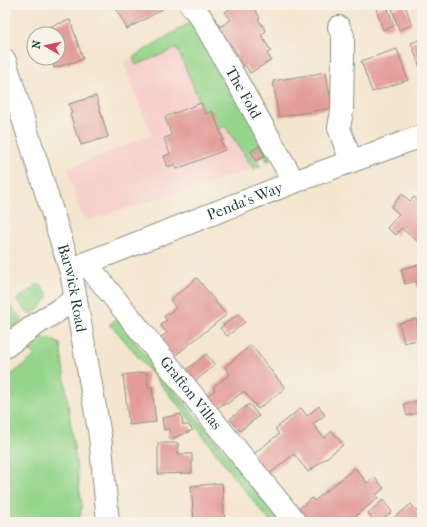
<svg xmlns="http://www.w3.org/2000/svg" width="427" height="527" font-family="'IM FELL French Canon',serif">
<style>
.built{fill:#f7d0cc}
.green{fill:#94d58b;stroke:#5a8960}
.building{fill:#e39c98}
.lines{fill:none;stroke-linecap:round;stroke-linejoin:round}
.minor-casing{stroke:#8a9181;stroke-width:24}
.minor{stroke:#fff;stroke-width:22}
.labels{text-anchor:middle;stroke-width:4;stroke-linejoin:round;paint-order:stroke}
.street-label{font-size:15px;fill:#1f3d34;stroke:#f7f3e8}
</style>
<rect width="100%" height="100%" fill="#f7f3e8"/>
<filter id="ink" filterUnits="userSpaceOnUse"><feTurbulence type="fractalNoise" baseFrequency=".025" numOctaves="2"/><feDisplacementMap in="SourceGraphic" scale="8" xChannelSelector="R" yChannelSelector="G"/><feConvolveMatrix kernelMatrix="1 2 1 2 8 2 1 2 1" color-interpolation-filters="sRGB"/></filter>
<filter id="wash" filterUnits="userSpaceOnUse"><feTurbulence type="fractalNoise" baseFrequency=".012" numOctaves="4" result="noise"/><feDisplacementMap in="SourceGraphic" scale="16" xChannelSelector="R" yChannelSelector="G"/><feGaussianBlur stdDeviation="0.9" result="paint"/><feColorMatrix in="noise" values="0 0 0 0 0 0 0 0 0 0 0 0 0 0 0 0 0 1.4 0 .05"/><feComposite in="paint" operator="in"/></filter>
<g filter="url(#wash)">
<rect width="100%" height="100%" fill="#f4e5ce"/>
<!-- built -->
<polygon class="built" points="184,26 254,169 89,220 81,214 68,168 152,135 124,64"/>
<!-- green -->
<g class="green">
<polygon points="196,19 272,159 267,161 259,146 251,150 260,166 254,169 225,126 219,129 212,111 205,114 177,48 136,65 133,57"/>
<polygon points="38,284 46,291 48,297 41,307 30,315 17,300"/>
<polygon points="10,306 23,320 9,331 5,327 5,310"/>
<polygon points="116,319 282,522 271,522 233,476 198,429 114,328 109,325"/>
<polygon points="37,337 51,339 60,344 82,507 79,520 77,522 5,522 5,380 35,356 24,343"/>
</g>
<g id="blocks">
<!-- building -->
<g class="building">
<polygon points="114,5 161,5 163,9 127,29"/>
<polygon points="236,5 252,5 260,18 258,19 266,31 261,35 271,51 267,53 271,60 250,73 245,65 239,69 232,58 238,55 232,45 229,48 216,29 231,20 225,12"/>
<polygon points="387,5 394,26 383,30 376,9"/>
<polygon points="405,5 412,25 399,30 392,9"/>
<polygon points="70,20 83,59 54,68 51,58 58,58 58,34 43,34 42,29"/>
<polygon points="422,39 422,73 411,43"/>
<polygon points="397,49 408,80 372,92 361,61"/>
<polygon points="326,72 332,108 279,117 273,81"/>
<polygon points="96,96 108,137 81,145 78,136 77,136 70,114 72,113 69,104"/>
<polygon points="201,103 205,114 212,111 224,140 221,141 225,150 177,169 175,164 168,167 164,156 170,154 164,138 171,136 171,134 165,117"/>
<polygon points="259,146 265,156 256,161 251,151"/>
<polygon points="402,194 410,201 414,197 422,204 422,245 401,228 396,235 387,228 399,214 391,207"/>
<polygon points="422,264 422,302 421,302 416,281 405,284 401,269"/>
<polygon points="197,278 226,315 172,358 157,340 167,333 161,325 167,320 164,317 176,308 170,300"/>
<polygon points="238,314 245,322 227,336 220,328"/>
<polygon points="416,319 421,339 404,343 399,323"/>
<polygon points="251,345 285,388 258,409 244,391 227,404 225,402 215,410 205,398 215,390 213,387 230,374 225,367"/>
<polygon points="206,354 215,365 194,382 185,371"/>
<polygon points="147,372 148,387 152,387 156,422 129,425 123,375"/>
<polygon points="422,400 422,412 407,416 404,404"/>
<polygon points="249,404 259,416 240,431 230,419"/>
<polygon points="319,406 325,415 313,424 324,438 332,431 343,445 308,472 294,454 268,475 252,455 279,434 275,429 301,408 307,416"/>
<polygon points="181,414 183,425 188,425 193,430 171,439 169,438 169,428 164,430 162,418"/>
<polygon points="158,443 178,443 178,454 192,454 192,473 158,474"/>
<polygon points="355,468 367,483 374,477 384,488 376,495 378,498 348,522 306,522 297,510 312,498 314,501"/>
<polygon points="222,483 225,522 194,522 191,486"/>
<polygon points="383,500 392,512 379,522 375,522 368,513"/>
<polygon points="411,504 422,517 422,522 389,522"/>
</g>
</g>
</g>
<g filter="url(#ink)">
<use href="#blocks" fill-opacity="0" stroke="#8a9181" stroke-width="1"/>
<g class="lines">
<defs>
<g id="minor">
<path id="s1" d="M191 5 202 19 294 182"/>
<polyline points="339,27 343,36 343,54 342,111 339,128 351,161"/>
<path id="s2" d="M5 61 71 272 100 436 108 522"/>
<path id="s3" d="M86 263 295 522"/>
<path id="s4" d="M71 272 86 263 294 182 422 136"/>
<polyline points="5,347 35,325 76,299"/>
</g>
</defs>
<!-- minor casing -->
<use href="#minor" class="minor-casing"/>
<!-- minor -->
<use href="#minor" class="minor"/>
</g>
</g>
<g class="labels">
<!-- street labels -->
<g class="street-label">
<text dy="5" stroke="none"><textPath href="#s1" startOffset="102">The Fold</textPath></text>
<text dy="5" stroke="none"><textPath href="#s4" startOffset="188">Penda's Way</textPath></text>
<text dy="5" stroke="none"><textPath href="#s2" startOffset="237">Barwick Road</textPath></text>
<text dy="5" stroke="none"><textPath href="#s3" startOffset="167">Grafton Villas</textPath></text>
</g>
</g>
<!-- margin -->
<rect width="427" height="527" fill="none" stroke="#f7f3e8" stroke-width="20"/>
<!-- north arrow -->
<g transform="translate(46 46) rotate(279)"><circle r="19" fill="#f7f3e8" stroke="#a1aaa0"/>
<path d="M0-3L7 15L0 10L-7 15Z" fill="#d1495b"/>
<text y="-6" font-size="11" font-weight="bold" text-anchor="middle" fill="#1f3d34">N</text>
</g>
</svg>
